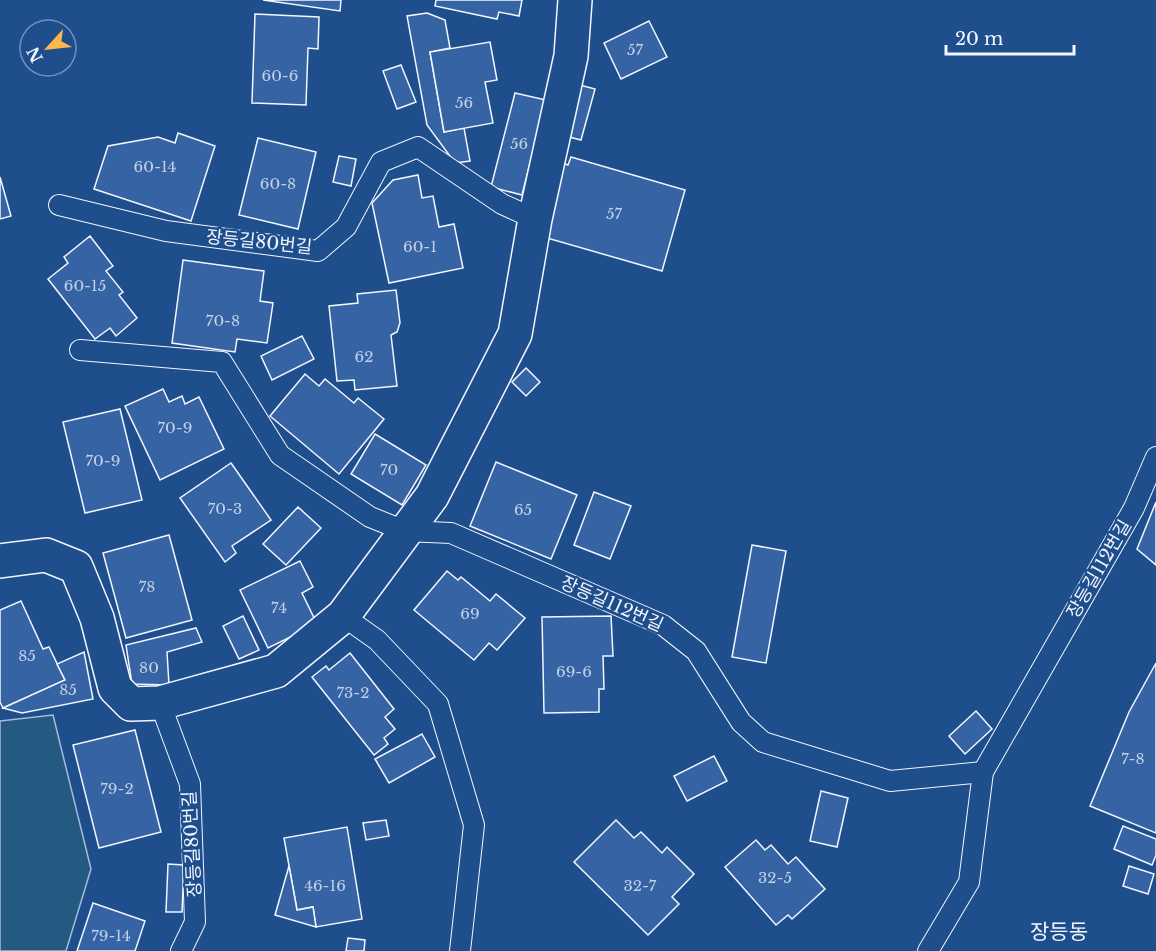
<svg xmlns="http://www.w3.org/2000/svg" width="1156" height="951" font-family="'Libre Baskerville','Noto Sans KR',serif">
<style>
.green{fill:#245a82;stroke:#a8bbd7;stroke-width:1.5}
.building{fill:#3563a3;stroke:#f2f6ff;stroke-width:1.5}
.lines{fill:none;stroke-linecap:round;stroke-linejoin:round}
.lane-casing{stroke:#f2f6ff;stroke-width:22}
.street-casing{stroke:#f2f6ff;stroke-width:36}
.lane{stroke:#1f4e8c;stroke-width:20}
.street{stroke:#1f4e8c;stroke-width:33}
.labels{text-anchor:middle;stroke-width:4.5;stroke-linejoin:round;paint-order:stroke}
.number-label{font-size:15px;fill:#c3d1e8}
.street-label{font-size:18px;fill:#f2f6ff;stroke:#1f4e8c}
.quarter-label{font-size:21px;fill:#f2f6ff;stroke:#1f4e8c}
</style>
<rect width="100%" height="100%" fill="#1f4e8c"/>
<!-- green -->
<polygon class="green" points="53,715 91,869 66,951 0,951 0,721"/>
<!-- building -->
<g class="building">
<polygon points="263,0 341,0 340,11"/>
<polygon points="436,0 522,0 519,16 499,12 497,19 435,6"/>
<polygon points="427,13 445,20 450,48 430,52 444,132 464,128 470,161 455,163 427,125 407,16"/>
<polygon points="255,14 319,17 318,49 308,48 306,105 252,103"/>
<polygon points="649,21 667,57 621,79 604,43"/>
<polygon points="490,42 497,80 485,82 493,123 444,132 430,52"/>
<polygon points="401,65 416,102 397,109 383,71"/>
<polygon points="576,84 595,89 581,140 561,135"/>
<polygon points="515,93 546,100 522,195 491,187"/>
<polygon points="178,133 215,146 191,221 94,189 108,146 158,137 175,143"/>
<polygon points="258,138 316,152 298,229 239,215"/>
<polygon points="339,156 356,159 351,186 333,182"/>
<polygon points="571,157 685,190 662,271 547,238 557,161 568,165"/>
<polygon points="418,175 422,198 433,196 439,227 454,224 463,268 389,283 372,203 393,180"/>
<polygon points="0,177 11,216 0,219"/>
<polygon points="90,236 113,266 106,271 123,292 119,295 137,318 116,336 110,328 95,339 48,279 68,263 64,257"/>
<polygon points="183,260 264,271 260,301 273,303 267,343 237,339 235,352 172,343"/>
<polygon points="396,290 400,323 397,332 391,335 397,386 355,390 354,380 337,381 329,306 358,303 357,294"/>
<polygon points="302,336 314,359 272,380 261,356"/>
<polygon points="526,368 540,382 526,396 512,382"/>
<polygon points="305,374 319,386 325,379 354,403 358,398 384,419 339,474 270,416"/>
<polygon points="163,389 169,402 182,396 185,404 199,397 224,449 160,480 125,406"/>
<polygon points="120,409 142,500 85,513 63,422"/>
<polygon points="375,434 426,465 402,505 351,474"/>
<polygon points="496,462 577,495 551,559 470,526"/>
<polygon points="231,463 271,520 232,546 236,553 225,562 180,498"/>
<polygon points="594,492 631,506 610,559 574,545"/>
<polygon points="1156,502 1156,565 1137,549"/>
<polygon points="298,507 321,528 286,565 263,544"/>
<polygon points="169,535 192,620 126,638 103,553"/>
<polygon points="752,545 786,551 766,663 732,657"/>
<polygon points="300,561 313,587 302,593 317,624 268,648 240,590"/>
<polygon points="447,571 458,580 461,577 490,601 496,594 525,618 497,650 489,643 474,660 414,610"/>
<polygon points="21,601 43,649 49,647 65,680 3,708 0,702 0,610"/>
<polygon points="243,616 259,650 239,659 223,626"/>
<polygon points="611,616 613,656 603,656 604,689 599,689 599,712 544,713 542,617"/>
<polygon points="196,628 202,642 167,652 169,685 132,684 126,645"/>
<polygon points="84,652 93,699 22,713 3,708 65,680 57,664"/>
<polygon points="350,653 394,709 385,717 395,729 384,738 388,744 374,755 312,677 326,666 329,670"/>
<polygon points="1156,663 1156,833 1090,806 1129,712"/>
<polygon points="976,711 992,729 965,754 949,736"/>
<polygon points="135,730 161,832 99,848 73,745"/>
<polygon points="422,734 435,757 389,783 375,759"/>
<polygon points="714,756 727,781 687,801 674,776"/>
<polygon points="821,791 848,798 837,847 810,841"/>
<polygon points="386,820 389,836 366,840 363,823"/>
<polygon points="616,820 634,838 641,832 662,853 667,847 694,874 672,897 679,904 648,935 574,862"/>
<polygon points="1123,826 1156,839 1156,855 1152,865 1114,849"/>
<polygon points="347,827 362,919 316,927 313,907 297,910 284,838"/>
<polygon points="756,840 765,850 771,845 788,864 796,857 825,889 792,919 788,915 776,925 725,867"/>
<polygon points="168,864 184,865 182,912 166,912"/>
<polygon points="289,866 297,910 313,907 316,927 275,915"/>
<polygon points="1129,866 1154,874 1148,894 1123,886"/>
<polygon points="93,903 145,921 135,951 77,951"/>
<polygon points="348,938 365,940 364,951 346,951"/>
</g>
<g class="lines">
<defs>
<g id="lane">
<polyline points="59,205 166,231 318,251 346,227 381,162 418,147 502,204 535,219"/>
<polyline points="80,350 222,362 280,455 370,517 405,531 451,533 663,625 696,651 741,722 763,742 890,781 983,772"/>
<polyline points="343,616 377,640 438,704 474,825 460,951"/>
<polyline points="160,703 190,784 195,922 181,951"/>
<polyline points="928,951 969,882 983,772 1134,508 1156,457"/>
</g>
<polyline id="street" points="0,561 46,555 76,567 97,618 115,688 131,704 160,703 276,671 343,616 432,496 515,334 535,219 571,56 575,0"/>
</defs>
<!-- lane casing -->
<use href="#lane" class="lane-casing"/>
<!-- street casing -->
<use href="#street" class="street-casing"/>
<!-- lane -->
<use href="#lane" class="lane"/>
<!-- street -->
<use href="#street" class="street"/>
</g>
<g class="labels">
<!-- number labels -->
<g class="number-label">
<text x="635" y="55">57</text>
<text x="280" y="81">60-6</text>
<text x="464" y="108">56</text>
<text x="519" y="149">56</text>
<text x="155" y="172">60-14</text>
<text x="278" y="189">60-8</text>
<text x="614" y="219">57</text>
<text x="420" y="252">60-1</text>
<text x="85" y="291">60-15</text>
<text x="223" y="326">70-8</text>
<text x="364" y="362">62</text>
<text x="175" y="433">70-9</text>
<text x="103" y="466">70-9</text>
<text x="389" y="475">70</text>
<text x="225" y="514">70-3</text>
<text x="523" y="515">65</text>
<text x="147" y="592">78</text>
<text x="279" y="613">74</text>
<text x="470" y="619">69</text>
<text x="27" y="661">85</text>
<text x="149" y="673">80</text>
<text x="574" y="677">69-6</text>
<text x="68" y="695">85</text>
<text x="353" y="698">73-2</text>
<text x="1133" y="764">7-8</text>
<text x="117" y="794">79-2</text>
<text x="775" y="883">32-5</text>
<text x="325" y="891">46-16</text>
<text x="640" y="891">32-7</text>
<text x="111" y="941">79-14</text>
</g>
<!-- street labels -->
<g class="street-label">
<text transform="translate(259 242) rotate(6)" y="6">장등길80번길</text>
<text transform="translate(1099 569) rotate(-60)" y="6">장등길112번길</text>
<text transform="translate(612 604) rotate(24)" y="6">장등길112번길</text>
<text transform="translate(192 844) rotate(-93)" y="6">장등길80번길</text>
</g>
<!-- quarter labels -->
<g class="quarter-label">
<text x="1059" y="939">장등동</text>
</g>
</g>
<!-- north arrow -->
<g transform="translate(48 48) rotate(243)"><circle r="28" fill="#1f4e8c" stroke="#7391ba" stroke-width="1.5"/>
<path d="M0-4.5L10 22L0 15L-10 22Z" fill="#ffb74d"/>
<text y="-9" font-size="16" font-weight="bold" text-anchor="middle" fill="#f2f6ff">N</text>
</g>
<!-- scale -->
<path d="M946 45v9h128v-9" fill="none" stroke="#f2f6ff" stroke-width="3"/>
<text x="955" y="45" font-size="18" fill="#f2f6ff" stroke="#1f4e8c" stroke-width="4.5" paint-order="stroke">20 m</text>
</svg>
